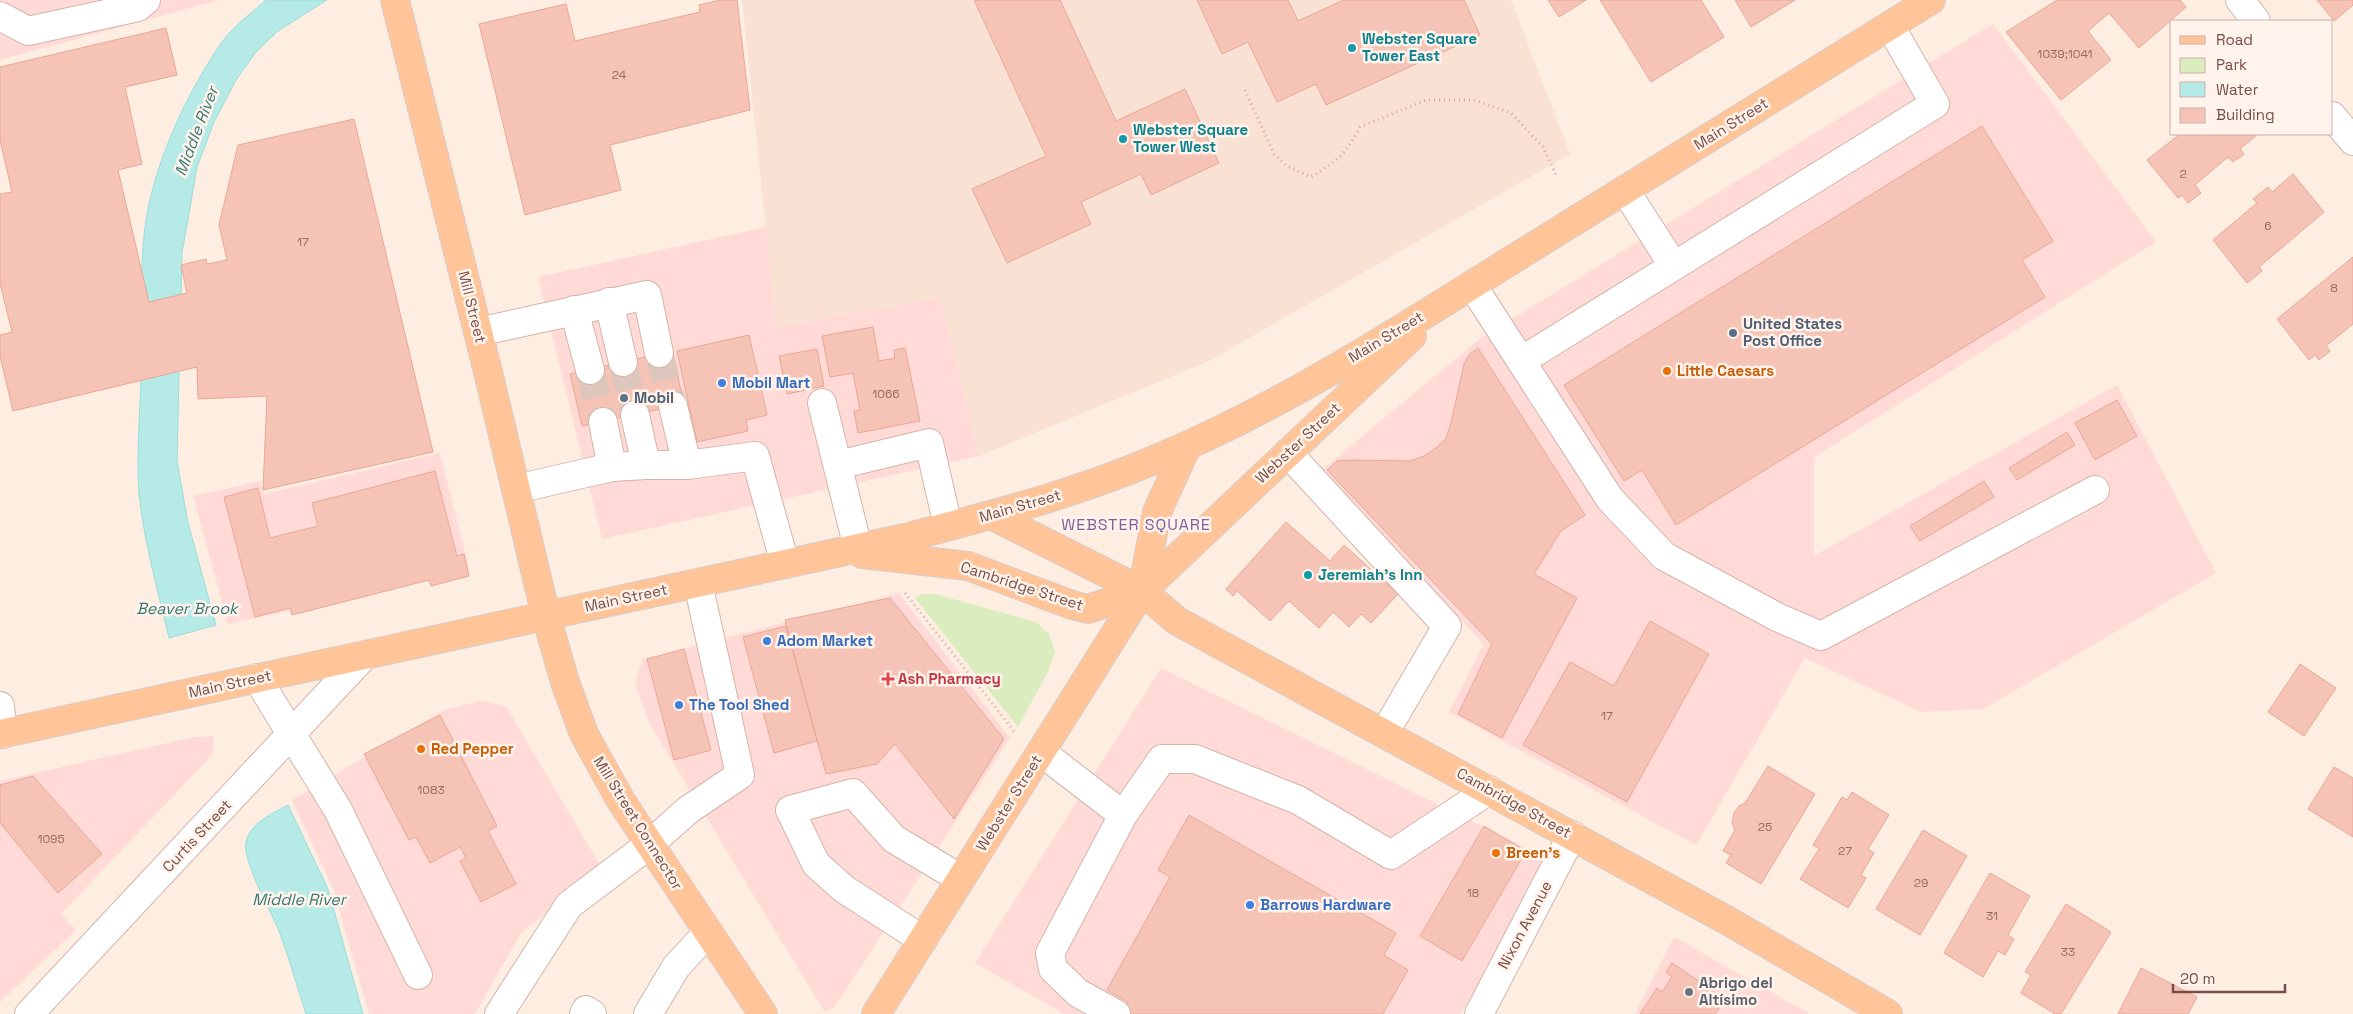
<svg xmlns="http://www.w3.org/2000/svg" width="2353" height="1014" font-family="'Space Grotesk',sans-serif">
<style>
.residential{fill:#f9e1d3}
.commercial{fill:#ffdad6}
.green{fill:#dbedbf}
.water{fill:#b5eae7;stroke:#9addda}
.building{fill:#f6c4b7;stroke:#eba696}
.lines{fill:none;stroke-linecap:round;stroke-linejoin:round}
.minor-tunnel{stroke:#ddc6bb;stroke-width:28;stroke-dasharray:28 14;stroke-linecap:butt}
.minor-casing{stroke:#d3b5aa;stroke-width:30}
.major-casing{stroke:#d9cdcb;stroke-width:30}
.path{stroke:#dba79a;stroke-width:3;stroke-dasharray:1 4;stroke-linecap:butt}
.minor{stroke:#fff;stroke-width:28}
.major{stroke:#ffc599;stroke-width:28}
.culture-dot{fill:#0f9aa8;stroke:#fff3eb;stroke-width:2}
.service-dot{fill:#5c6f8a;stroke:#fff3eb;stroke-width:2}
.food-dot{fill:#e8710a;stroke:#fff3eb;stroke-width:2}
.shop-dot{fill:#3f7fe0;stroke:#fff3eb;stroke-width:2}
.health-dot{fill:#e0444e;stroke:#fff3eb;stroke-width:2}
.worship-dot{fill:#6b7280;stroke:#fff3eb;stroke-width:2}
.labels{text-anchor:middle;stroke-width:5;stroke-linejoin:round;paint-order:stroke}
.number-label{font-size:12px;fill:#986c62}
.culture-label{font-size:15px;font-weight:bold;fill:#0d838f;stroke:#fff3eb;text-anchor:start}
.street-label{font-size:15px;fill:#794e46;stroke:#fff3eb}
.service-label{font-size:15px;font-weight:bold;fill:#4e5e75;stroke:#fff3eb;text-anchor:start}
.food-label{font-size:15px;font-weight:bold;fill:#c56008;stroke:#fff3eb;text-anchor:start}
.shop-label{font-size:15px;font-weight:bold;fill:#366cbe;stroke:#fff3eb;text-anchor:start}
.health-label{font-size:15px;font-weight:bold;fill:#be3a42;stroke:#fff3eb;text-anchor:start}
.worship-label{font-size:15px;font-weight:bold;fill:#5b616d;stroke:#fff3eb;text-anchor:start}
.water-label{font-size:16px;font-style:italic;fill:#357976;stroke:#fff3eb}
.neighbourhood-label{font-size:16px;letter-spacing:1px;fill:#7d619d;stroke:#fff3eb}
</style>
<rect width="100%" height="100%" fill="#feeee2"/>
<!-- residential -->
<polygon class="residential" points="742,0 1511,0 1570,154 1209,361 979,456 940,298 776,327"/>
<!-- commercial -->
<g class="commercial">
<polygon points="0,0 219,0 0,60"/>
<polygon points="1993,24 2156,242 1814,457 1814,556 2117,385 2216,573 1983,709 1921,712 1805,658 1696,845 1449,712 1484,644 1319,472 1481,338"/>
<polygon points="766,227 776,327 940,298 979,456 602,539 538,277"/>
<polygon points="440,453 470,572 228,624 193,496 260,481 264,494"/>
<polygon points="899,593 1010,738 834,1008 824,1011 649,723 635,682 643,659"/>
<polygon points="1161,668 1549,859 1461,1014 1064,1014 975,963"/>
<polygon points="481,701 506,706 602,869 521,933 475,1014 369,1014 334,891 292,800 444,710"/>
<polygon points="214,736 212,755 61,914 76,930 0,1002 0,781 194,737"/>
<polygon points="1674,937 1810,1014 1635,1014"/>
</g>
<!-- green -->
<polygon class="green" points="922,594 935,594 1036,622 1049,634 1055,652 1048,672 1018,727 915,598"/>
<!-- water -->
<g class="water">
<path d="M266 0H327L278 31 256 52 236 80 214 122 197 167 190 208 182 252 177 461 188 523 216 625 169 638C158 591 144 542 139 494 136 447 141 401 142 354 142 308 139 260 147 214 158 155 188 91 222 42 233 26 252 13 266 0Z"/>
<path d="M288 805 328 889 363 1014H306C297 986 289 958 279 931 271 911 242 861 246 842 250 823 273 813 288 805Z"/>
</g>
<!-- building -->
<g class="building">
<polygon points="720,0 737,0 750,110 610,145 621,190 525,215 479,24 566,4 575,41 700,12 699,5"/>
<polygon points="974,0 1060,0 1116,121 1185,89 1219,163 1151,195 1141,174 1081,202 1091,224 1007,263 972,189 1046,156"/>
<polygon points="1197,0 1288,0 1298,21 1344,0 1464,0 1480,35 1326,105 1316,84 1277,102 1248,42 1222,54"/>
<polygon points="1548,0 1586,0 1559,17"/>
<polygon points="1600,0 1701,0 1724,37 1651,82"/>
<polygon points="1735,0 1795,0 1751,27"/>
<polygon points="2057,0 2180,0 2186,7 2139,48 2109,13 2088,31 2111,60 2061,100 2006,32"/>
<polygon points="2317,0 2353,0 2353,5 2334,21"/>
<polygon points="166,28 177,75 125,87 142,164 118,170 149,302 187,293 181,265 206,259 207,264 227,260 219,225 238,145 354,119 433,452 263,490 267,396 198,399 197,367 13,411 0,356 0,335 12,332 0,283 0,194 12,192 0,140 0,67"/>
<polygon points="1982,126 2053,241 2022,260 2045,297 1676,525 1642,470 1624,481 1564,385"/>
<polygon points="2180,134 2258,134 2240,149 2244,154 2233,162 2228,157 2195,185 2201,193 2188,203 2182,195 2178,198 2147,160"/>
<polygon points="2293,174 2324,212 2259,267 2262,271 2247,283 2213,240 2257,203 2253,199 2268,187 2272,192"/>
<polygon points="2353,257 2353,324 2326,346 2330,351 2319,360 2315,355 2309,360 2277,319"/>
<polygon points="873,327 879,361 895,358 894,350 905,348 920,421 858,433 854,411 860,410 853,373 830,377 822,336"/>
<polygon points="749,335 767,415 746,420 748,431 697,442 677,351"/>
<polygon points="1478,348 1585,515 1561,531 1534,574 1577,598 1502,738 1458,714 1492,644 1327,470 1337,461 1350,460 1410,461 1424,456 1436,448 1446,438 1451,423 1464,364 1469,355"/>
<polygon points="817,349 824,386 787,394 779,356"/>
<polygon points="672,351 684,404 582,426 570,374"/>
<polygon points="2117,400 2137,436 2095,460 2075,423"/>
<polygon points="2067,432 2075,445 2017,480 2009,468"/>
<polygon points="435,471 457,556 464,554 469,576 431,586 429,580 292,615 290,608 255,617 224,497 258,488 270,538 318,526 312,503"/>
<polygon points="1984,481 1994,497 1920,541 1910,526"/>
<polygon points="1286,522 1330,561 1344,545 1398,594 1371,623 1361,614 1349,627 1333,612 1319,628 1289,601 1270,621 1237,591 1233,596 1226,589"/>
<polygon points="890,598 1004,739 954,819 895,744 877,764 826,774 785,620"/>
<polygon points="1650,621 1709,654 1627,802 1523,745 1570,662 1614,686"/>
<polygon points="786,626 817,741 774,753 743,637"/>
<polygon points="684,649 711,750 674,760 647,659"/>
<polygon points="2300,664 2336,688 2304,736 2268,712"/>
<polygon points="440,715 497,826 488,831 516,884 481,902 460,861 466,858 460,847 430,863 416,837 409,840 364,754"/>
<polygon points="1768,766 1815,794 1761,884 1726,863 1731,855 1723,851 1735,830 1732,823 1734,813 1739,806 1745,803"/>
<polygon points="2334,767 2353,778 2353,837 2308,809"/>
<polygon points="33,776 102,854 58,893 0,823 0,785"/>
<polygon points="1852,792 1889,815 1868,849 1874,853 1861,875 1866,878 1848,908 1800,879 1819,849 1813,845 1842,797 1847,800"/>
<polygon points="1189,815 1396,933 1384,955 1408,970 1383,1014 1121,1014 1128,1002 1107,990 1170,877 1158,870"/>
<polygon points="1484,826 1526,851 1462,961 1420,936"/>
<polygon points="1923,830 1967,856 1920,935 1876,909"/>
<polygon points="1990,873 2030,896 2008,935 2014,939 2005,955 1998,951 1983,977 1944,953"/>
<polygon points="2066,904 2111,932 2061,1014 2055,1014 2021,993 2031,975 2025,972"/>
<polygon points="1672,963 1725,999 1715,1014 1640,1014 1657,988 1662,992 1672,977 1666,972"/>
<polygon points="2141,968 2197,997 2188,1014 2118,1014"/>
</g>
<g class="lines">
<!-- minor-tunnel -->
<g class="minor-tunnel">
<polyline points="659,353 673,406"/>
<polyline points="623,362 635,415"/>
<polyline points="590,370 603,422"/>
</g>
<defs>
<g id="minor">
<polyline points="2240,0 2256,21"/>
<polyline points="0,16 28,31 138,7 146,0"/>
<polyline points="2332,116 2353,141"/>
<polyline points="1625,190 1673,265"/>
<polyline points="1472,285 1521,361 1935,104 1890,26"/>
<polyline points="609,302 623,362"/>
<polyline points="574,310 590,370"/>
<polyline points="478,332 647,295 659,353"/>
<polyline points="1521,361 1610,499 1664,556 1777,617 1821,636 2095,490"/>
<polyline points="822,403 858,548"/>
<polyline points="673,406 687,465"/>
<polyline points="635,415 646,465"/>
<polyline points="603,422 612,467"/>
<polyline points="1288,453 1447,626 1385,732"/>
<polyline points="838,465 929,443 948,526"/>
<polyline points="516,489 612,467 646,465 687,465 755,456 785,564"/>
<polyline points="257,678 338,810 418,975"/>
<polyline points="0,706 3,734"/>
<polyline points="1041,752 1123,815 1050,953 1053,969 1078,993 1116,1014"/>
<polyline points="1123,815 1162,759 1195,759 1298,800 1391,855 1489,790"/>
<polyline points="923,940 844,889 816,864 790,810 853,793 894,839 961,879"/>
<polyline points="29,1014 363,657"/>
<polyline points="499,1014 569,905 650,844 688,810 740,775 698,583"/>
<polyline points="584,1014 586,1010 592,1014"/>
<polyline points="648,1014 676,967 708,932"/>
<polyline points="1479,1014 1572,835"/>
</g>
<g id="major">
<polyline points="395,0 489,376 546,616 565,682 584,734 621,801 763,1014"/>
<polyline points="991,515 1142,591 1177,621 1730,922 1888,1014"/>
<polyline points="862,554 968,566 1072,605 1088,609 1142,591"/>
<polyline points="1142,591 1157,512 1187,446"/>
<path d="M0 734 905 538C992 515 1078 493 1161 457 1289 403 1406 326 1523 253 1659 169 1795 85 1931 0"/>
<polyline points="876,1014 1142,591 1412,336"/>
</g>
</defs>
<!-- minor casing -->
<use href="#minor" class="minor-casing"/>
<!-- major casing -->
<use href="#major" class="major-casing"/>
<!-- path -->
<g class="path">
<path d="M1245 90 1274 154 1287 166 1311 177C1336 162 1347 153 1360 127L1426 100H1474L1511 113 1543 147 1557 177"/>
<polyline points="905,593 1014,731"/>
</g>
<!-- minor -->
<use href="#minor" class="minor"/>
<!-- major -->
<use href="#major" class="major"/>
</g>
<!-- markers -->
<g class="culture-dot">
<circle cx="1352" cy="48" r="5"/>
<circle cx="1123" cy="139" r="5"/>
<circle cx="1308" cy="575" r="5"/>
</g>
<g class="service-dot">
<circle cx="1733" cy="333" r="5"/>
<circle cx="624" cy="398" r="5"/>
</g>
<g class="food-dot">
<circle cx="1667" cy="371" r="5"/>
<circle cx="421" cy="749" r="5"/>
<circle cx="1496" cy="853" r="5"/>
</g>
<g class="shop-dot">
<circle cx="722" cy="383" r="5"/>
<circle cx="767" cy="641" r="5"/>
<circle cx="679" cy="705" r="5"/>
<circle cx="1250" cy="905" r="5"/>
</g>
<path class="health-dot" d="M885.5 671.5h5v5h5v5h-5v5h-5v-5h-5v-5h5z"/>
<circle class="worship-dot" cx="1689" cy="992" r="5"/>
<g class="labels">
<!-- number labels -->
<g class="number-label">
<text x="2065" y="58">1039;1041</text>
<text x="619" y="79">24</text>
<text x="2183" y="178">2</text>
<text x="2268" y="230">6</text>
<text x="303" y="246">17</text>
<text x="2334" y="292">8</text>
<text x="886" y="398">1066</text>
<text x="1607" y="720">17</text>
<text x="431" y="794">1083</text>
<text x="1765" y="831">25</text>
<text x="51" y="843">1095</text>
<text x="1845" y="855">27</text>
<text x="1921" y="887">29</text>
<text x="1473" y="897">18</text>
<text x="1992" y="920">31</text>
<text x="2068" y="956">33</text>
</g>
<!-- culture labels -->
<g class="culture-label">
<text x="1362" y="44">Webster Square<tspan x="1362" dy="17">Tower East</tspan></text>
<text x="1133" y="135">Webster Square<tspan x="1133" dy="17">Tower West</tspan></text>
<text x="1318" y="580">Jeremiah's Inn</text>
</g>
<!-- street labels -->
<g class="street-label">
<text transform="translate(1731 124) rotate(-32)" y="5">Main Street</text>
<text transform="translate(472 307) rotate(76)" y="5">Mill Street</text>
<text transform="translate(1386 337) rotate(-31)" y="5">Main Street</text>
<text transform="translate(1298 443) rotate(-43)" y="5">Webster Street</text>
<text transform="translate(1020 506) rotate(-16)" y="5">Main Street</text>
<text transform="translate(1022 586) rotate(18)" y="5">Cambridge Street</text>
<text transform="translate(626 598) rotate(-12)" y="5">Main Street</text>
<text transform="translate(230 684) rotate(-12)" y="5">Main Street</text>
<text transform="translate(1009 803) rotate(-58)" y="5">Webster Street</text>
<text transform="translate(1514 803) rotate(29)" y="5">Cambridge Street</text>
<text transform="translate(638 823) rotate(58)" y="5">Mill Street Connector</text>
<text transform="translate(197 836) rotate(-47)" y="5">Curtis Street</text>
<text transform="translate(1525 925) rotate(-62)" y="5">Nixon Avenue</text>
</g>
<!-- service labels -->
<g class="service-label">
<text x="1743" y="329">United States<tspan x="1743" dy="17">Post Office</tspan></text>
<text x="634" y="403">Mobil</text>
</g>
<!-- food labels -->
<g class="food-label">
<text x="1677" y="376">Little Caesars</text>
<text x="431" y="754">Red Pepper</text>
<text x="1506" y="858">Breen's</text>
</g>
<!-- shop labels -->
<g class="shop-label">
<text x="732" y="388">Mobil Mart</text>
<text x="777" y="646">Adom Market</text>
<text x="689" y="710">The Tool Shed</text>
<text x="1260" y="910">Barrows Hardware</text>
</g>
<!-- health labels -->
<g class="health-label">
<text x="898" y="684">Ash Pharmacy</text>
</g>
<!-- worship labels -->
<g class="worship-label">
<text x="1699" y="988">Abrigo del<tspan x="1699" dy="17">Altísimo</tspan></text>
</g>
<!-- water labels -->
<g class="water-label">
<text transform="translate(196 131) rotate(-69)" y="6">Middle River</text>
<text x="187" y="614">Beaver Brook</text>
<text x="299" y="905">Middle River</text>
</g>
<!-- neighbourhood labels -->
<g class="neighbourhood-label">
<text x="1136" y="530">WEBSTER SQUARE</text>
</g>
</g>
<!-- legend -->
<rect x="2170" y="20" width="162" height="115" fill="#fff3eb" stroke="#c9b1a9"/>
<rect x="2180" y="36" width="25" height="8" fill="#ffc599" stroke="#c9b1a9"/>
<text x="2216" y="45" font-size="15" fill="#794e46">Road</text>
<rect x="2180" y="58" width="25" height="15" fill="#dbedbf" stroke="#c9b1a9"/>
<text x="2216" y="70" font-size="15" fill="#794e46">Park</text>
<rect x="2180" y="82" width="25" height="15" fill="#b5eae7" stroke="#c9b1a9"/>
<text x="2216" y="95" font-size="15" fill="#794e46">Water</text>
<rect x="2180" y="108" width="25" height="15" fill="#f6c4b7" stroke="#c9b1a9"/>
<text x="2216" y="120" font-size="15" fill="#794e46">Building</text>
<!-- scale -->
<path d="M2173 984v8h112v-8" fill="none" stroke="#794e46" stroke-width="2.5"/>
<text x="2180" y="984" font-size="15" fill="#794e46" stroke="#fff3eb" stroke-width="4" paint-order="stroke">20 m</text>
</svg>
